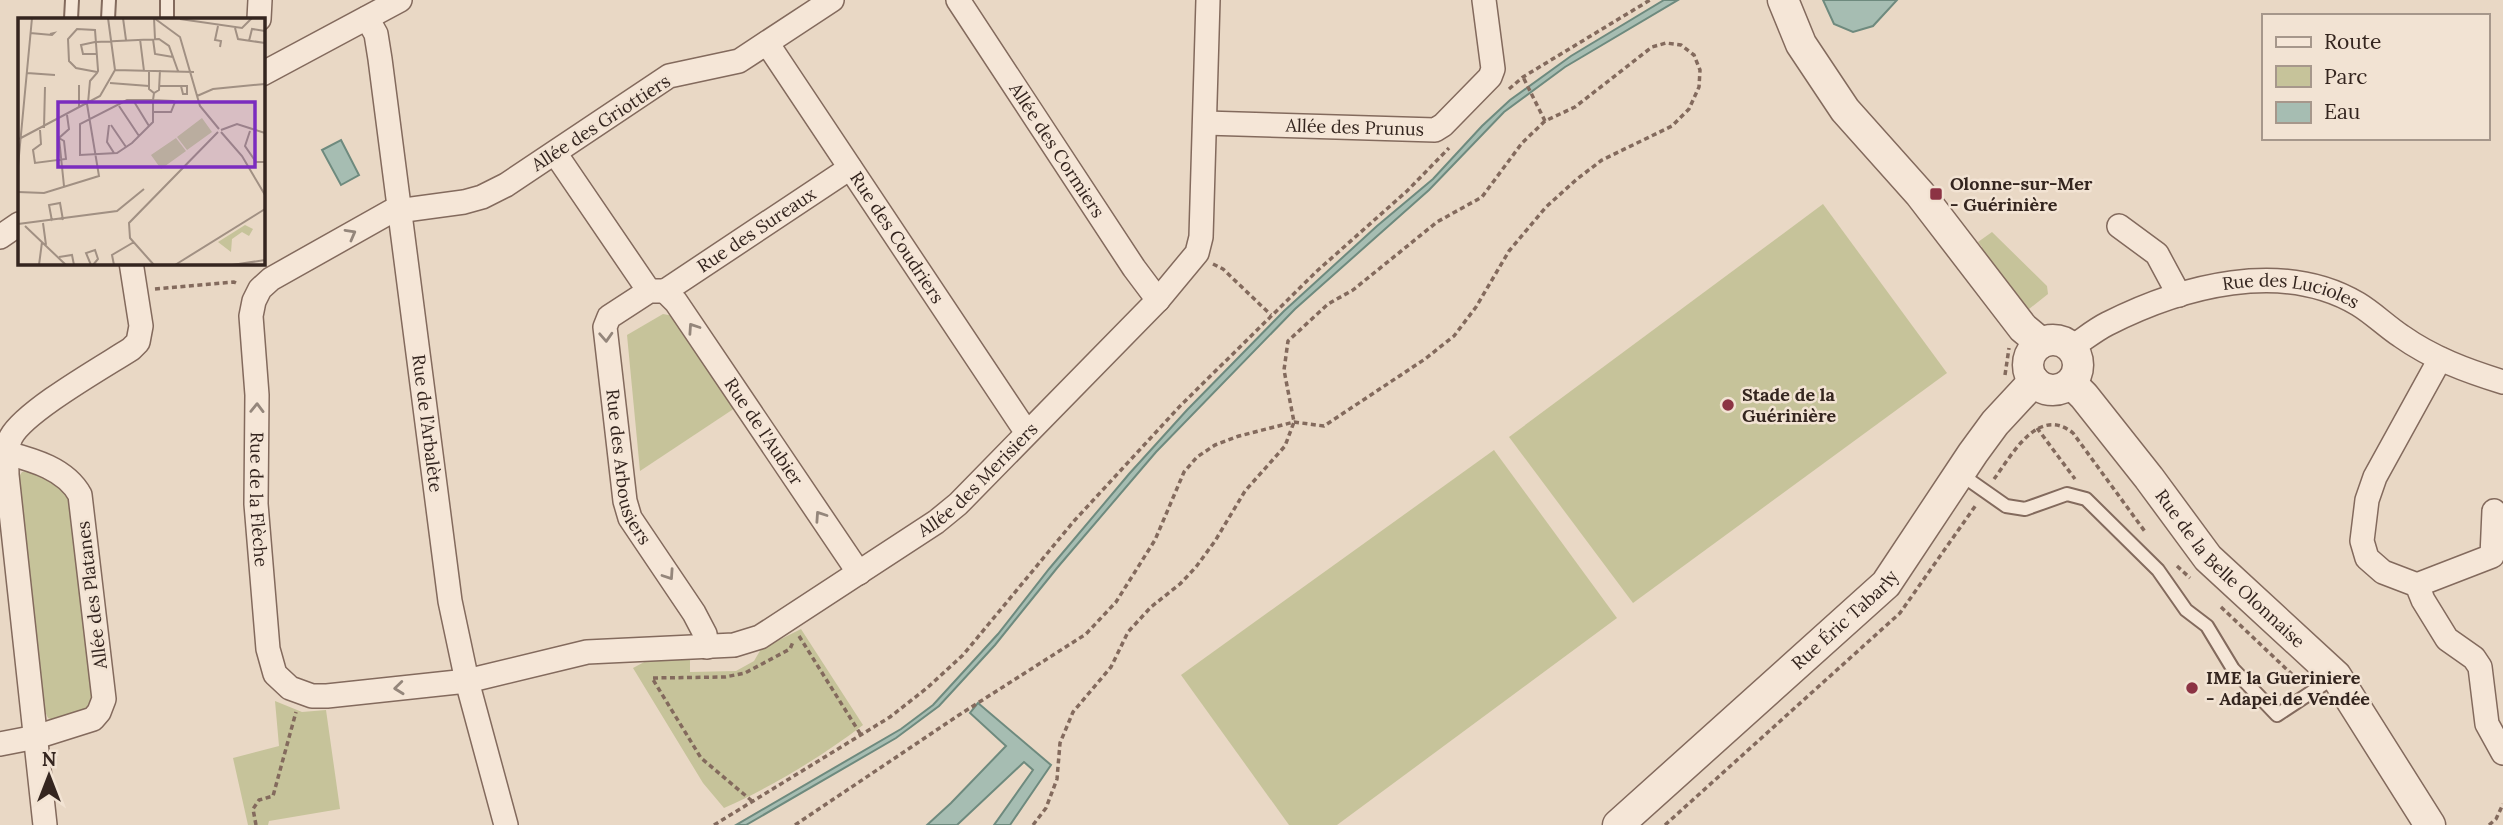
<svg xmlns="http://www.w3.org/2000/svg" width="2503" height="825" font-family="Lora,serif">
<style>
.green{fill:#c6c39a}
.water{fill:#a6bdb2;stroke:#6e8a7e;stroke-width:2}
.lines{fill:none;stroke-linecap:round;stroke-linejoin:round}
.service-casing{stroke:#836a5d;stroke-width:16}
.minor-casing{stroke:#836a5d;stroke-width:26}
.tertiary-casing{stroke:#836a5d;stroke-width:33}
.path{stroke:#836a5d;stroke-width:3.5;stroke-dasharray:5 3.5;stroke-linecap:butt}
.service{stroke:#f5e6d7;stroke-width:12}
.minor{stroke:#f5e6d7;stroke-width:23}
.tertiary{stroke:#f5e6d7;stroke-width:30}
.oneway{stroke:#94867b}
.poi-dot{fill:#8c3344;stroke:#f2e3d3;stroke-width:2.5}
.labels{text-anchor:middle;stroke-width:5;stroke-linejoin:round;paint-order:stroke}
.street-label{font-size:18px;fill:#34251f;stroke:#f2e3d3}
.poi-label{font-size:18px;font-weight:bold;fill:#34251f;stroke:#f2e3d3;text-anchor:start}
.inset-road{fill:none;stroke:#a19083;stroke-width:2}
.view{fill:#7b2cbf;fill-opacity:0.15;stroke:#7b2cbf;stroke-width:3.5}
.inset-edge{fill:none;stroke:#34251f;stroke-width:3.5}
</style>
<rect width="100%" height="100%" fill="#e9d8c5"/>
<!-- green -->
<g class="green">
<polygon points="1823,204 1947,373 1633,603 1509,437"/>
<polygon points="1992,232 2047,286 2048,294 2029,309 2017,300 1977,254 1982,247 1978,242"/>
<polygon points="663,314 674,316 738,406 640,471 627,335"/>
<polygon points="1494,450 1617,618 1337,825 1289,825 1181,675"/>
<polygon points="28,471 65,486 68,491 92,700 89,708 55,721 48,718 43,707 18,478 22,472"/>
<path d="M801 629 863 725C821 757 773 786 724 808L703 783 633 668 648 660 690 658V672L736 671 754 661 761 649Z"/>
<polygon points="275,701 302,712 326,710 340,809 269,821 268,825 248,825 233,758 279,746"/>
</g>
<!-- water -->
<g class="water">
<polygon points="1664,0 1678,0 1565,67 1504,112 1429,190 1295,309 1156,452 1057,568 995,645 939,706 896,738 746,825 736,825 901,729 933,705 998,634 1049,569 1129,474 1187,410 1284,311 1377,226 1433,179 1482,126 1510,100 1571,56"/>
<polygon points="1823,0 1897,0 1873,26 1853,32 1834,24"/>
<polygon points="341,140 359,175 341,185 322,150"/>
<polygon points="978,703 1051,765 1010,825 994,825 1033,770 1024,762 957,825 927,825 951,803 1006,746 970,713"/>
</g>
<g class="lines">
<defs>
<g id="service">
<polyline points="71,19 72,0"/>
<polyline points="108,19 109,0"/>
<polyline points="167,19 167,0"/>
<polyline points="1959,473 2006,506 2025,509 2067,494 2086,499 2158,570 2186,610 2207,626 2233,669 2277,715 2336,676"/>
</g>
<g id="minor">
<path id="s1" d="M832 0 739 61 669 76 506 185 482 197 464 202 390 212 271 279 260 289 254 301 251 316 257 395 256 504 268 649 275 674 290 688 312 696H327L467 681 587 652 734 645 760 637 936 522 958 504 1158 300 1197 253 1201 237 1208 0"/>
<path id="s2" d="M958 0 1134 268 1158 300"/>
<path id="s3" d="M367 18 376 34 380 59 450 601 467 681 506 825"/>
<polyline points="259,19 260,0"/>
<path id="s4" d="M767 43 1021 424 1029 431"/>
<polyline points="262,74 400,0"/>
<path id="s5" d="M1205 123 1435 130 1443 125 1490 77 1493 69 1484 0"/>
<polyline points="555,153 649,291"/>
<polyline points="2119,226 2157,254 2179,295"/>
<polyline points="0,237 19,224"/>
<path id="s6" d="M665 291H649L609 317 605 327 625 501 630 518 694 613 705 634 707 647"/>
<path id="s7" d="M665 291 676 302 859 573"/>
<path id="s8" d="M665 291 850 168"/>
<path id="s9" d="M2072 347C2083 340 2095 330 2107 324 2182 286 2282 259 2358 304 2373 313 2386 326 2401 336 2432 358 2467 371 2503 382"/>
<polyline points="2440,359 2375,477 2367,500 2362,541 2367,558 2383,572 2417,585 2423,600 2447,639 2474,658 2480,667 2487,724 2503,753"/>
<polyline points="2417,585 2492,556 2494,511"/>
<path d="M0 744 36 737 93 719 99 712 104 699 80 495C66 469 33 460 7 453"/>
<path d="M45 825 7 475C7 463 5 449 11 437 25 411 103 367 131 349L138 342 141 326 131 262"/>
</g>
<g id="tertiary">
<polyline points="1783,0 1801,44 1845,110 1920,194 2023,328 2041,343"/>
<circle cx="2053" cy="365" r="25"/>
<path id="s10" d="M2071 383 2084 396 2149 478 2208 558 2336 676 2430 825"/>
<path id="s11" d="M1618 825 1886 584 1973 453 1995 423 2034 381"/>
</g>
</defs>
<!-- service casing -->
<use href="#service" class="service-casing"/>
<!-- minor casing -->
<use href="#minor" class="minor-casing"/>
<!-- tertiary casing -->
<use href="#tertiary" class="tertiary-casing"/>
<!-- path -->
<g class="path">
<polyline points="1509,89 1523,77 1650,0"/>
<polyline points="1213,264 1223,269 1271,315"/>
<polyline points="155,289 234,282 238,284"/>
<polyline points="2005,375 2009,348"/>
<polyline points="2037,428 2075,479"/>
<path d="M1994 479C2012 455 2038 405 2073 433L2146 533"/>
<polyline points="2177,566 2190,578"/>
<polyline points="2221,607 2299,681"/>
<polyline points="799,636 861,735"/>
<polyline points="752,801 701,758 652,678 725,677 745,673 790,649 793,642"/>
<polyline points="256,825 253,809 259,800 273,796 296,712"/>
<polyline points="714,825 890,717 927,688 963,655 1074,521 1181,405 1317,271 1407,191 1449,148"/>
<polyline points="795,825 959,715 1086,634 1116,602 1155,540 1184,472 1197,457 1215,445 1239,436 1294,422 1324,426 1425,359 1454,336 1476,307 1509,251 1546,207 1577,179 1602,160 1672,126 1689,109 1699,87 1700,70 1694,55 1681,45 1666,43 1652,47 1575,107 1545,121 1523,77"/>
<polyline points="1033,825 1046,808 1057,779 1060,743 1073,712 1111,667 1128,632 1151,607 1180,584 1196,567 1215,541 1245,491 1285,446 1294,422 1284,370 1288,341 1328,304 1353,290 1437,222 1482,197 1522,143 1545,121"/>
<polyline points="1665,825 1900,613 1976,505"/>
<polyline points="2489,825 2496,819 2503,804"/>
</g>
<!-- service -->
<use href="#service" class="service"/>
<!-- minor -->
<use href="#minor" class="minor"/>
<!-- tertiary -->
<use href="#tertiary" class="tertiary"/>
</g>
<!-- one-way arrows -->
<defs><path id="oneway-chevron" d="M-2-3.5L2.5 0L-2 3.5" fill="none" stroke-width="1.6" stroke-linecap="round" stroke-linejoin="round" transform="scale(1.75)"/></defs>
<g class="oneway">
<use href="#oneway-chevron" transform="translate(351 234) rotate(-29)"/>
<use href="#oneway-chevron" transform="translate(693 328) rotate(-124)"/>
<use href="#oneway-chevron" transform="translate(606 337) rotate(87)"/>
<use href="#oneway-chevron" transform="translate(257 408) rotate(-89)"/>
<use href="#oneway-chevron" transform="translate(820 516) rotate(-124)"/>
<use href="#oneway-chevron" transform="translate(669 575) rotate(56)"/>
<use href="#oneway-chevron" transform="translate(399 688) rotate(174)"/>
</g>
<!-- markers -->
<g class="poi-dot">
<rect x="1929" y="187" width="14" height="14" rx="3.5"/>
<circle cx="1728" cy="405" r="7"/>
<circle cx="2192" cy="688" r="7"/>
</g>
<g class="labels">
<!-- street labels -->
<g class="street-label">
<text transform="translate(601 123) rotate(-33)" y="6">Allée des Griottiers</text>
<text dy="6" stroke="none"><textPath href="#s5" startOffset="150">Allée des Prunus</textPath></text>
<text dy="6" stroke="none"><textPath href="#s2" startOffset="180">Allée des Cormiers</textPath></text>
<text dy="6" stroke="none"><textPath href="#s8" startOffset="110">Rue des Sureaux</textPath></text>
<text dy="6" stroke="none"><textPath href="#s4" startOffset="234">Rue des Coudriers</textPath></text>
<text dy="6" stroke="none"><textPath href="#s9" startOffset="234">Rue des Lucioles</textPath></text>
<text dy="6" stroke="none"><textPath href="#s3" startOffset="411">Rue de l’Arbalète</textPath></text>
<text dy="6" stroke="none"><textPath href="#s7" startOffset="172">Rue de l'Aubier</textPath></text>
<text dy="6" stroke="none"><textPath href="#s6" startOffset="217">Rue des Arbousiers</textPath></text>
<text dy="6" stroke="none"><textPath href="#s1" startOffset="1806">Allée des Merisiers</textPath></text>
<text dy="6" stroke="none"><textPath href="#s1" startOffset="863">Rue de la Flèche</textPath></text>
<text dy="6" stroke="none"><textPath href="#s10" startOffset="245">Rue de la Belle Olonnaise</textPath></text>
<text transform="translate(92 595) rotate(-97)" y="6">Allée des Platanes</text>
<text dy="6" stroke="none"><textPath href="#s11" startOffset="306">Rue Éric Tabarly</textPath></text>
</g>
<!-- poi labels -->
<g class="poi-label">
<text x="1950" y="190">Olonne-sur-Mer<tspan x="1950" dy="21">- Guérinière</tspan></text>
<text x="1742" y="401">Stade de la<tspan x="1742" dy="21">Guérinière</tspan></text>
<text x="2206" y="684">IME la Gueriniere<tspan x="2206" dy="21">- Adapei de Vendée</tspan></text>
</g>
</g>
<!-- overview -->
<g transform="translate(18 18)">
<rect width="247" height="247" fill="#e9d8c5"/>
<path d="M184 100 194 114 169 132 159 119ZM158 120 168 133 143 151 133 137ZM227 207 235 211 231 218 224 214 214 221 213 234 200 224Z" fill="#c6c39a"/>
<path class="inset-road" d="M90 0 97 52M105 0 108 22M136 0 162 19 182 88 201 111M136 0 137 21M162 1 224 10 234 0M200 8 197 22 203 23 202 29M217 10 220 21 247 25M12 15 34 17 36 15 32 16M122 21 126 53M135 21 137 36 155 39M231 23 234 11 247 13M77 24 63 27 65 36H78M78 24 141 21 151 28 160 53M97 52 176 54M131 53V71L136 75 141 72 142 52M9 55 37 57M92 65 131 68M61 67V90M141 68H169V76H165L163 68M179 78 195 71 247 66M115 82 131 108M70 85 72 63 79 55 80 53V52L77 12 59 11 50 21 51 43 58 50 79 54M101 88 121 118M135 94H153L157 84 155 83 135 82H109L62 106V137L99 135 114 125 135 104V82L136 75M91 107 89 124 96 135M93 107 108 129M26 110 27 69M22 112 23 126 15 132 17 145 48 141 46 123 41 120M203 112 219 106 247 115M232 113 227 128 238 144H247M203 114 224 138 247 177M1 121 82 78 97 52M0 148 14 0M46 168 41 120 51 111 49 97M0 174 26 175 81 158 69 86M34 203 31 187 42 185 45 202M25 205 28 227M0 206 99 193 126 171M7 208 48 247M41 239 54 237 56 247M21 247 24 224M73 247 68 235 77 232 80 241 75 247M96 247 94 237 116 224M136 247 112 220 111 205 200 114M157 247 247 191M214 247 247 242"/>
<path class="view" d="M40 84H237V149H40Z"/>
<rect width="247" height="247" class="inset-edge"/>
</g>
<!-- legend -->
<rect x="2262" y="14" width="228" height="126" fill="#f2e3d3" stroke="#a6978b" stroke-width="2"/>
<rect x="2276" y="37" width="35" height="10" fill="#f5e6d7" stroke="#a6978b" stroke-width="2"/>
<text x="2324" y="49" font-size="21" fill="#34251f">Route</text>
<rect x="2276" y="66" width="35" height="21" fill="#c6c39a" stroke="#a6978b" stroke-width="2"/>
<text x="2324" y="84" font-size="21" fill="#34251f">Parc</text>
<rect x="2276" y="102" width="35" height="21" fill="#a6bdb2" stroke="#a6978b" stroke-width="2"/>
<text x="2324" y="119" font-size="21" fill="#34251f">Eau</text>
<!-- north arrow -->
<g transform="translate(49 776)" stroke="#f2e3d3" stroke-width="5" paint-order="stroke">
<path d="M0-5L12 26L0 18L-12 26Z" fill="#34251f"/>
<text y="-10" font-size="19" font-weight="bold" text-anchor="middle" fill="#34251f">N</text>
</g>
</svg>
